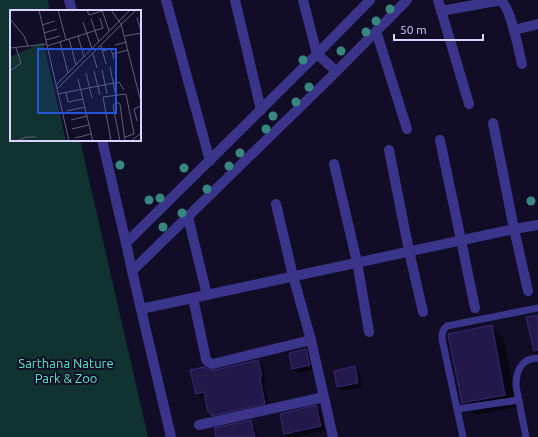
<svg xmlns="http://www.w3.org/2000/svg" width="538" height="437" font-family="Ubuntu,sans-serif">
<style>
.green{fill:#103231}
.shadow{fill:#0007}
.building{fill:#23184a;stroke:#3a2877}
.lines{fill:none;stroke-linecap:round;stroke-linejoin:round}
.service{stroke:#3a358a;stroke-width:7}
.minor{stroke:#3a358a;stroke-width:10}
.tertiary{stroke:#3a358a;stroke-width:10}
.tree{fill:#37867f}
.labels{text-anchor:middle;stroke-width:4;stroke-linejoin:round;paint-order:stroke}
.park-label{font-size:13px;fill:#56e9c7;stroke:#120d27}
.inset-road{fill:none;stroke:#625c7d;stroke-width:1}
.view{fill:#2655da;fill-opacity:0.15;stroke:#2655da;stroke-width:2}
.inset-edge{fill:none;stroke:#d9d3ff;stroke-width:2}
</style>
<rect width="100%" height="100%" fill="#120d27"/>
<!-- green -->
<polygon class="green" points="0,0 48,0 50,11 11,11 11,140 80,140 148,437 0,437"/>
<!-- shadow -->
<g class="shadow">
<polygon points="538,316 538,355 535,353 528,318"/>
<polygon points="492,326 504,339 517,407 475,415 463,403"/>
<polygon points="306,350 311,355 314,370 298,373 293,368"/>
<polygon points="258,361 263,366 266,381 264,381 269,408 217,420 209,412 206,397 201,398 196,393 211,371"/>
<polygon points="354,368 359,372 362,387 342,391 338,387"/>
<polygon points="316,407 320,411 325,430 296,437 288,437 285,434 281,414"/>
<polygon points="250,421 255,426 258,437 217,437"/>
</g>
<!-- building -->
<g class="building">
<polygon points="538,315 538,350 534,351 526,317"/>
<polygon points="492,325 505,395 462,403 448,334"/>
<polygon points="306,349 310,365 292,369 289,353"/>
<polygon points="258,360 262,376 260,377 265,404 211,416 210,412 208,412 204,392 196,394 190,370 204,367 211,370 215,370"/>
<polygon points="355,366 358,383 337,387 334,371"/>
<polygon points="316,405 321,426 284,434 280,414"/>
<polygon points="251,420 255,437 216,437 214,428"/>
</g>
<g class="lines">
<!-- service -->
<g class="service">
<polyline points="457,409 519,400"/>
<path d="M463 437 442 339C442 333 442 330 447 326L538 308"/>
<path d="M526 437 516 386C516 372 521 358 538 358"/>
</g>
<!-- minor -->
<g class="minor">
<polyline points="69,0 72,11"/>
<polyline points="166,0 210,161"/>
<polyline points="235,0 261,110"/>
<polyline points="303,0 317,54 336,71"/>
<polyline points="438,0 469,104"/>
<path d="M441 11 496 1C498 1 501 1 502 2 511 9 519 52 522 64"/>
<polyline points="514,30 538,24"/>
<polyline points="376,31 407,129"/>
<polyline points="493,123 514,229 528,291"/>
<polyline points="102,140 126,243"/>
<polyline points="440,140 461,240 475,308"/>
<polyline points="389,150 409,251 423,312"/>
<polyline points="334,164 357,262 369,332"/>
<polyline points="276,204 293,276 311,340 324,397 333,437"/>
<polyline points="188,217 207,295"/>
<path d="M193 298 206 359C208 363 210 363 213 364L311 340"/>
<polyline points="141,309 514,229 538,225"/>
<polyline points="199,425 324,397"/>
</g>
<!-- tertiary -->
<g class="tertiary">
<polyline points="132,271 333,75 407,0"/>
<polyline points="171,437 132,271 126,243 317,54 370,0"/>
</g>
</g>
<!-- trees -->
<g class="tree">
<circle cx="390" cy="9" r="4.5"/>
<circle cx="376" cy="21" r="4.5"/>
<circle cx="366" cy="32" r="4.5"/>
<circle cx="341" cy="51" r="4.5"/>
<circle cx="303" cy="60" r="4.5"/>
<circle cx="309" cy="87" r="4.5"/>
<circle cx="296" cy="102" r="4.5"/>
<circle cx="273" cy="116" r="4.5"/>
<circle cx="266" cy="129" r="4.5"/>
<circle cx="240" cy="153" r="4.5"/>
<circle cx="120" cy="165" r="4.5"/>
<circle cx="229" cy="166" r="4.5"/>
<circle cx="184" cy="168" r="4.5"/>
<circle cx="207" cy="189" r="4.5"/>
<circle cx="160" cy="198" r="4.5"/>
<circle cx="149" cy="200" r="4.5"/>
<circle cx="531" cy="201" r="4.5"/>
<circle cx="182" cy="213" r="4.5"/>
<circle cx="163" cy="227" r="4.5"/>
</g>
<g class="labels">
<!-- park labels -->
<g class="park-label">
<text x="66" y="368">Sarthana Nature<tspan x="66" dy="15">Park &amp; Zoo</tspan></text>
</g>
</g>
<!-- overview -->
<g transform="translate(10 10)">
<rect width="131" height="131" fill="#120d27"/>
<path d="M33 32 56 131H0V47Z" fill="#103231"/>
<path class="inset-road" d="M29 0 59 131M48 0 56 30M77 0 79 5 92 1M92 0 99 21M101 0 111 14 131 92M127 8 131 21M0 9 14 26 18 36M81 9 89 32M73 12 82 39M32 15 45 11M34 23 47 19M68 26 74 47M115 26 131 23M59 29 66 55M36 30 50 26M50 32 58 63M105 35 117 32M37 36 93 18 90 8M91 36 96 54M0 38 37 34M92 41 101 39 104 49M83 44 87 58M103 44 118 40M100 57 105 82M92 60 97 84M0 61 11 53 6 38M84 61 90 85M76 63 82 88M68 69 83 131M46 75 120 0M47 79 126 0M56 83 58 92 73 89M48 84 109 72 114 80M57 101 75 97M61 110 77 106M127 111 124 99 131 96M62 119 79 115M65 128 81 124M6 131 16 127H26M101 131 93 87 116 84 124 124 115 127M110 131 103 96 106 92 110 94 115 131M121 131 131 123"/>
<path class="view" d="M28 39H106V103H28Z"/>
<rect width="131" height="131" class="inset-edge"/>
</g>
<!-- scale -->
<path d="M394 34v6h89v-6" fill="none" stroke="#d9d3ff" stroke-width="2"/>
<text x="400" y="34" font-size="12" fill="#d9d3ff" stroke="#120d27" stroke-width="3" paint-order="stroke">50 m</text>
</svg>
